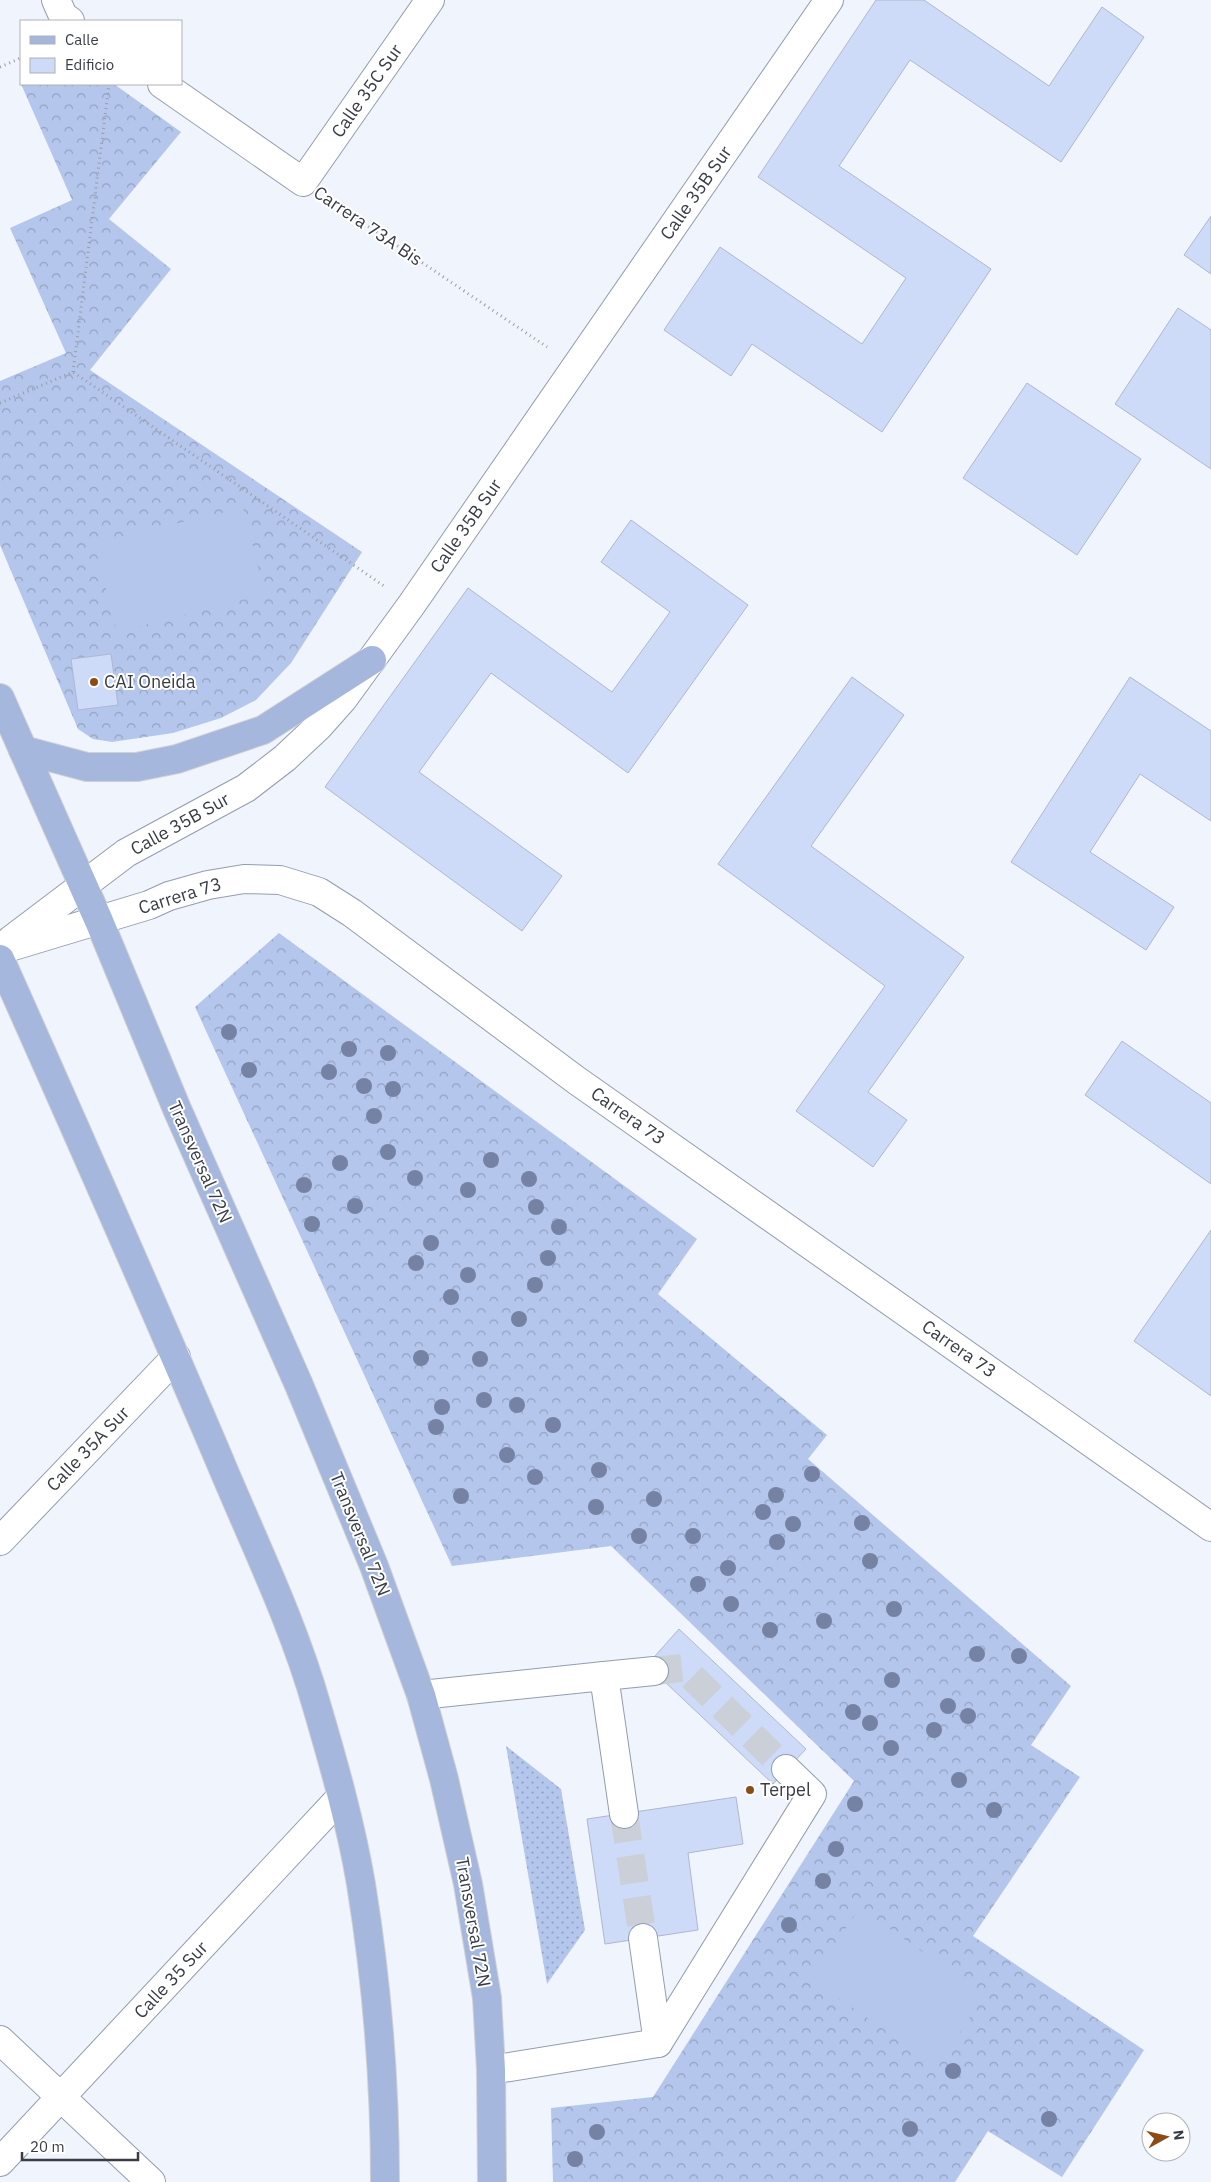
<svg xmlns="http://www.w3.org/2000/svg" width="1211" height="2182" font-family="'IBM Plex Sans',sans-serif">
<style>
.grass{fill:url(#grass-dots)}
.forest{fill:url(#forest-crowns)}
.garden{fill:#b4c6ec}
.building{fill:#cddbf8;stroke:#aeb8cd}
.lines{fill:none;stroke-linecap:round;stroke-linejoin:round}
.minor-tunnel{stroke:#cbcfd8;stroke-width:28;stroke-dasharray:28 14;stroke-linecap:butt}
.minor-casing{stroke:#939cb0;stroke-width:30}
.major-casing{stroke:#cfd0d2;stroke-width:30}
.path{stroke:#999da6;stroke-width:3;stroke-dasharray:1 4;stroke-linecap:butt}
.minor{stroke:#fff;stroke-width:28}
.major{stroke:#a6b7dd;stroke-width:28}
.tree{fill:#7582a4}
.poi-dot{fill:#8c4c16;stroke:#fff;stroke-width:2}
.labels{text-anchor:middle;stroke-width:4;stroke-linejoin:round;paint-order:stroke}
.street-label{font-size:18px;fill:#383c44;stroke:#fff}
.poi-label{font-size:18px;fill:#383c44;stroke:#fff;text-anchor:start}
</style>
<defs>
<pattern id="grass-dots" width="8" height="8" patternUnits="userSpaceOnUse" patternTransform="scale(1.25)"><rect width="8" height="8" fill="#b4c6ec"/><path d="M2 2h.1M6 6h.1" fill="none" stroke="#93a2c1" stroke-width="1.8" stroke-linecap="round"/></pattern>
<pattern id="forest-crowns" width="20" height="18" patternUnits="userSpaceOnUse" patternTransform="scale(1.25)"><rect width="20" height="18" fill="#b4c6ec"/><path d="M2 6a3 3 0 1 1 6 0M12 15a3 3 0 1 1 6 0" fill="none" stroke="#93a2c1"/></pattern>
</defs>
<rect width="100%" height="100%" fill="#f0f4fd"/>
<!-- grass -->
<polygon class="grass" points="506,1746 561,1789 585,1930 547,1984"/>
<!-- forest -->
<g class="forest">
<polygon points="21,84 114,84 181,132 109,219 171,269 90,370 362,552 291,663 256,700 221,718 173,733 112,742 93,739 78,729 0,545 0,381 66,353 10,228 72,200"/>
<polygon points="279,933 697,1239 658,1294 827,1435 808,1459 1071,1686 1031,1745 1080,1777 973,1936 1144,2050 1062,2177 988,2131 955,2182 553,2182 551,2108 653,2097 854,1781 611,1546 452,1566 195,1007"/>
</g>
<!-- garden -->
<g class="garden">
<polygon points="243,508 265,594 117,632 94,543"/>
<polygon points="860,1908 985,1996 936,2066 811,1978"/>
</g>
<!-- building -->
<g class="building">
<polygon points="876,0 924,0 1049,86 1102,7 1144,37 1061,162 910,60 839,166 991,269 882,432 752,344 731,376 664,330 720,247 862,344 906,278 758,177"/>
<polygon points="1211,216 1211,274 1184,255"/>
<polygon points="1178,308 1211,330 1211,469 1115,404"/>
<polygon points="1027,383 1141,459 1077,555 963,478"/>
<polygon points="631,520 748,605 628,773 491,673 419,772 562,876 522,931 325,787 468,588 612,692 670,612 601,562"/>
<polygon points="111,654 118,705 78,710 71,659"/>
<polygon points="852,677 904,715 811,846 964,957 868,1092 907,1120 873,1167 796,1111 885,986 718,864"/>
<polygon points="1130,677 1211,731 1211,821 1140,774 1090,852 1174,907 1146,950 1011,862"/>
<polygon points="1122,1041 1211,1103 1211,1184 1085,1095"/>
<polygon points="1211,1230 1211,1396 1134,1341"/>
<polygon points="679,1629 806,1749 773,1784 647,1665"/>
<polygon points="736,1797 743,1844 688,1853 698,1930 605,1944 587,1819"/>
</g>
<g class="lines">
<!-- minor-tunnel -->
<g class="minor-tunnel">
<polyline points="654,1671 683,1668 786,1769"/>
<polyline points="624,1814 643,1938"/>
</g>
<defs>
<g id="minor">
<polyline points="56,0 63,16 70,21"/>
<polyline points="162,84 303,182 430,0"/>
<polyline points="11,940 126,853 246,788 285,758 319,726 343,699 412,604 829,0"/>
<polyline points="0,950 149,905 169,896 208,885 244,879 280,880 319,892 352,913 576,1080 1211,1527"/>
<polyline points="0,1541 176,1357"/>
<polyline points="604,1676 654,1671"/>
<polyline points="421,1695 604,1676 624,1814"/>
<polyline points="0,2040 151,2182"/>
<polyline points="658,2043 812,1794 786,1769"/>
<polyline points="491,2070 658,2043 643,1938"/>
<polyline points="0,2162 341,1797"/>
</g>
<g id="major">
<polyline points="0,698 99,921 177,1109 299,1385 374,1566 421,1695 444,1779 468,1884 487,1998 491,2070 492,2182"/>
<polyline points="23,750 87,767 137,767 177,759 263,730 372,660"/>
<path d="M0 959C74 1125 148 1292 219 1459 253 1541 293 1622 317 1707 334 1765 351 1825 361 1884 377 1983 385 2082 385 2182"/>
</g>
</defs>
<!-- minor casing -->
<use href="#minor" class="minor-casing"/>
<!-- major casing -->
<use href="#major" class="major-casing"/>
<!-- path -->
<g class="path">
<polyline points="0,67 21,58"/>
<polyline points="331,201 547,347"/>
<polyline points="73,372 109,84"/>
<polyline points="0,403 73,372 384,586"/>
</g>
<!-- minor -->
<use href="#minor" class="minor"/>
<!-- major -->
<use href="#major" class="major"/>
</g>
<!-- trees -->
<g class="tree">
<circle cx="229" cy="1032" r="8"/>
<circle cx="349" cy="1049" r="8"/>
<circle cx="388" cy="1053" r="8"/>
<circle cx="249" cy="1070" r="8"/>
<circle cx="329" cy="1072" r="8"/>
<circle cx="364" cy="1086" r="8"/>
<circle cx="393" cy="1089" r="8"/>
<circle cx="374" cy="1116" r="8"/>
<circle cx="388" cy="1152" r="8"/>
<circle cx="491" cy="1160" r="8"/>
<circle cx="340" cy="1163" r="8"/>
<circle cx="415" cy="1178" r="8"/>
<circle cx="529" cy="1179" r="8"/>
<circle cx="304" cy="1185" r="8"/>
<circle cx="468" cy="1190" r="8"/>
<circle cx="355" cy="1206" r="8"/>
<circle cx="536" cy="1207" r="8"/>
<circle cx="312" cy="1224" r="8"/>
<circle cx="559" cy="1227" r="8"/>
<circle cx="431" cy="1243" r="8"/>
<circle cx="548" cy="1258" r="8"/>
<circle cx="416" cy="1263" r="8"/>
<circle cx="468" cy="1275" r="8"/>
<circle cx="535" cy="1285" r="8"/>
<circle cx="451" cy="1297" r="8"/>
<circle cx="519" cy="1319" r="8"/>
<circle cx="421" cy="1358" r="8"/>
<circle cx="480" cy="1359" r="8"/>
<circle cx="484" cy="1400" r="8"/>
<circle cx="517" cy="1405" r="8"/>
<circle cx="442" cy="1407" r="8"/>
<circle cx="553" cy="1425" r="8"/>
<circle cx="436" cy="1427" r="8"/>
<circle cx="507" cy="1455" r="8"/>
<circle cx="599" cy="1470" r="8"/>
<circle cx="812" cy="1474" r="8"/>
<circle cx="535" cy="1477" r="8"/>
<circle cx="776" cy="1495" r="8"/>
<circle cx="461" cy="1496" r="8"/>
<circle cx="654" cy="1499" r="8"/>
<circle cx="596" cy="1507" r="8"/>
<circle cx="763" cy="1512" r="8"/>
<circle cx="862" cy="1523" r="8"/>
<circle cx="793" cy="1524" r="8"/>
<circle cx="639" cy="1536" r="8"/>
<circle cx="693" cy="1536" r="8"/>
<circle cx="777" cy="1542" r="8"/>
<circle cx="870" cy="1561" r="8"/>
<circle cx="728" cy="1568" r="8"/>
<circle cx="698" cy="1584" r="8"/>
<circle cx="731" cy="1604" r="8"/>
<circle cx="894" cy="1609" r="8"/>
<circle cx="824" cy="1621" r="8"/>
<circle cx="770" cy="1630" r="8"/>
<circle cx="977" cy="1654" r="8"/>
<circle cx="1019" cy="1656" r="8"/>
<circle cx="892" cy="1680" r="8"/>
<circle cx="948" cy="1706" r="8"/>
<circle cx="853" cy="1712" r="8"/>
<circle cx="968" cy="1716" r="8"/>
<circle cx="870" cy="1723" r="8"/>
<circle cx="934" cy="1730" r="8"/>
<circle cx="891" cy="1748" r="8"/>
<circle cx="959" cy="1780" r="8"/>
<circle cx="855" cy="1804" r="8"/>
<circle cx="994" cy="1810" r="8"/>
<circle cx="836" cy="1849" r="8"/>
<circle cx="823" cy="1881" r="8"/>
<circle cx="789" cy="1925" r="8"/>
<circle cx="953" cy="2071" r="8"/>
<circle cx="1049" cy="2119" r="8"/>
<circle cx="910" cy="2129" r="8"/>
<circle cx="597" cy="2132" r="8"/>
<circle cx="575" cy="2159" r="8"/>
</g>
<!-- markers -->
<g class="poi-dot">
<circle cx="94" cy="682" r="5"/>
<circle cx="750" cy="1790" r="5"/>
</g>
<g class="labels">
<!-- street labels -->
<g class="street-label">
<text transform="translate(367 91) rotate(-55)" y="6">Calle 35C Sur</text>
<text transform="translate(696 193) rotate(-55)" y="6">Calle 35B Sur</text>
<text transform="translate(368 226) rotate(34)" y="6">Carrera 73A Bis</text>
<text transform="translate(466 526) rotate(-55)" y="6">Calle 35B Sur</text>
<text transform="translate(180 824) rotate(-29)" y="6">Calle 35B Sur</text>
<text transform="translate(180 896) rotate(-17)" y="6">Carrera 73</text>
<text transform="translate(628 1116) rotate(35)" y="6">Carrera 73</text>
<text transform="translate(200 1162) rotate(66)" y="6">Transversal 72N</text>
<text transform="translate(959 1349) rotate(35)" y="6">Carrera 73</text>
<text transform="translate(88 1449) rotate(-46)" y="6">Calle 35A Sur</text>
<text transform="translate(360 1534) rotate(68)" y="6">Transversal 72N</text>
<text transform="translate(473 1922) rotate(80)" y="6">Transversal 72N</text>
<text transform="translate(171 1980) rotate(-47)" y="6">Calle 35 Sur</text>
</g>
<!-- poi labels -->
<g class="poi-label">
<text x="104" y="688">CAI Oneida</text>
<text x="760" y="1796">Terpel</text>
</g>
</g>
<!-- legend -->
<rect x="20" y="20" width="162" height="65" fill="#ffffff" stroke="#afb1b4"/>
<rect x="30" y="36" width="25" height="8" fill="#a6b7dd" stroke="#afb1b4"/>
<text x="65" y="45" font-size="15" fill="#383c44">Calle</text>
<rect x="30" y="58" width="25" height="15" fill="#cddbf8" stroke="#afb1b4"/>
<text x="65" y="70" font-size="15" fill="#383c44">Edificio</text>
<!-- north arrow -->
<g transform="translate(1166 2137) rotate(82)"><circle r="24" fill="#ffffff" stroke="#afb1b4"/>
<path d="M0-4L9 19L0 12L-9 19Z" fill="#8c4c16"/>
<text y="-8" font-size="14" font-weight="bold" text-anchor="middle" fill="#383c44">N</text>
</g>
<!-- scale -->
<path d="M22 2152v8h116v-8" fill="none" stroke="#383c44" stroke-width="2.5"/>
<text x="30" y="2152" font-size="15" fill="#383c44" stroke="#ffffff" stroke-width="4" paint-order="stroke">20 m</text>
</svg>
